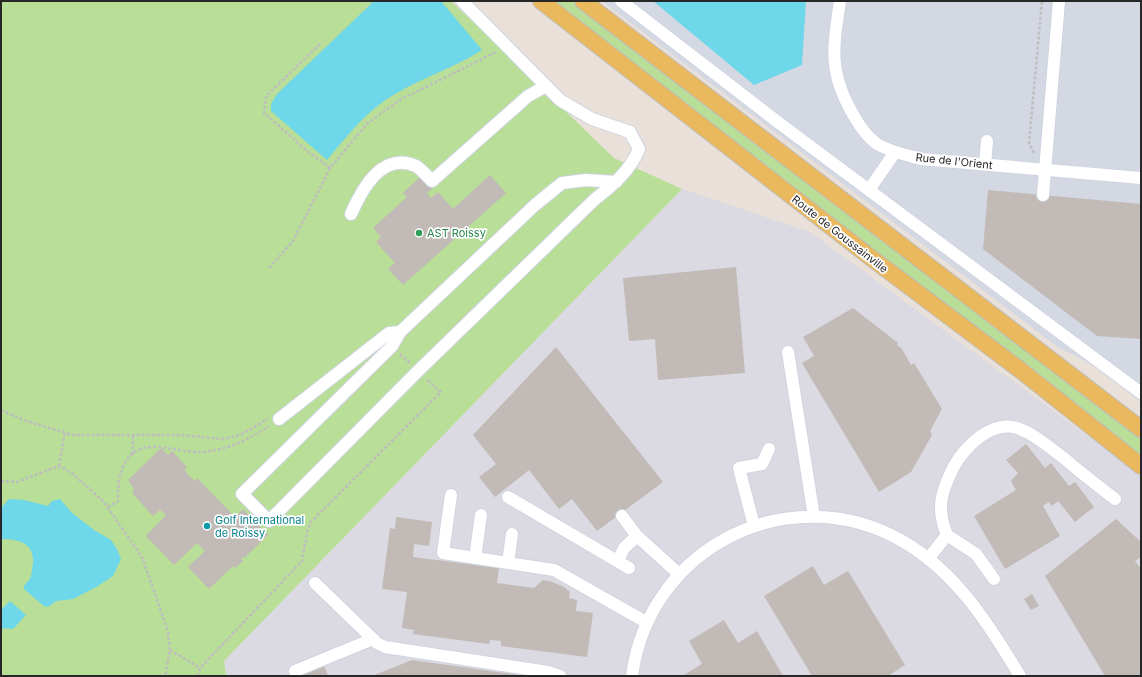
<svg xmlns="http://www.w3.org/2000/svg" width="1142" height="677" font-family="Inter,sans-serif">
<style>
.industrial{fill:#dbdae2}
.airport{fill:#d4d8e2}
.green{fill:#b8de97}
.water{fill:#6ed7e9}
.building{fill:#c1bab6}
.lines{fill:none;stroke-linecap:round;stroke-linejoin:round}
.minor-casing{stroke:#ced4e0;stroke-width:14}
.major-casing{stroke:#bebebe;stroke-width:18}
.path{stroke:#bebebe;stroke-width:2.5;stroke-dasharray:3 2;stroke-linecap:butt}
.minor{stroke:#fff;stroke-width:12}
.major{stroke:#eab85d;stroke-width:16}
.leisure-dot{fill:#2e9e5b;stroke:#fff;stroke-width:1.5}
.culture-dot{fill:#0f9aa8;stroke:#fff;stroke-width:1.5}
.labels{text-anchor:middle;stroke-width:3.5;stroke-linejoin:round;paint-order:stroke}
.street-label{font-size:11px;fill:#272727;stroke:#fff}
.leisure-label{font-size:11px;fill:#27864d;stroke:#fff;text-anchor:start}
.culture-label{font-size:11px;fill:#0d838f;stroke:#fff;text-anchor:start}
</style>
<rect width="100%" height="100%" fill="#e9e0d9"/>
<!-- industrial -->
<polygon class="industrial" points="682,189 810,232 1141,475 1141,676 226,676 224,661"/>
<!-- airport -->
<polygon class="airport" points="602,1 1141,1 1141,402 1093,365 1059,348"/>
<!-- green -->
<g class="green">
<polygon points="1,1 451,1 614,158 682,189 224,661 226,676 1,676"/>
<polygon points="550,1 573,1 1141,436 1141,456"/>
</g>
<!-- water -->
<g class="water">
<path d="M374 1H441L482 50C449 71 411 81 380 104 360 119 343 141 327 160L271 111V104L277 94Z"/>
<polygon points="653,1 806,1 802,65 754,85"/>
<path d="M9 499 24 500 48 506 52 501 60 499 71 512 94 530 111 540 117 549 121 559 113 576 98 586 73 599 56 601 50 606 45 607 24 589V586C26 583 28 581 30 579 32 574 32 568 33 563 34 543 19 539 1 539V508Z"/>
<polygon points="10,601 26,615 13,629 1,628 1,610"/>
</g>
<!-- building -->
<g class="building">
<polygon points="490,175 506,193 403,285 388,269 395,263 376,242 381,237 373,228 407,197 403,193 421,176 432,189 427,193 431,198 438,192 453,209"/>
<polygon points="988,190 1141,204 1141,339 1097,336 983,249"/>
<polygon points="736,267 745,373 658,380 655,339 629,341 623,278"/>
<polygon points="853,308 898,343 897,345 902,349 911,365 914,363 942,409 930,431 932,435 911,472 879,492 802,363 814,356 803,337"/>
<polygon points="556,347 663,482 597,531 572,499 559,509 529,470 495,497 479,477 496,464 473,435"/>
<polygon points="1026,444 1045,468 1051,463 1069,486 1075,482 1094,507 1075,522 1058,501 1052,506 1049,502 1043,506 1060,536 1005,569 974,516 1016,490 1011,481 1018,473 1006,460"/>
<polygon points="161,448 168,455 172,451 187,467 184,470 194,481 197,478 235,517 243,509 268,535 244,558 243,557 241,558 243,561 235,568 233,566 209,589 188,567 205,551 197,543 174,565 146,536 166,515 160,510 153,516 132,493 134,489 128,480"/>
<polygon points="396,517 432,522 429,546 414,544 413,557 499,568 497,583 534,588 543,580 552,582 564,587 570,592 569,598 577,600 576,611 593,613 587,657 501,646 501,641 490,640 489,644 413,634 414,630 402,628 407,592 382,589 390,528 395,529"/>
<polygon points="1116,519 1141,542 1141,557 1135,561 1141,569 1141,676 1105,676 1045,576"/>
<polygon points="813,566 824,585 848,571 905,665 888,676 812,676 764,596"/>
<polygon points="1032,594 1039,606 1031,610 1024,599"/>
<polygon points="724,620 738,643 757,631 783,676 682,676 702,664 689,641"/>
<polygon points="412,660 519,675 519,676 372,676"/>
<polygon points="324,665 328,676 296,676"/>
</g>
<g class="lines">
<defs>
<g id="minor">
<path d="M462 1 560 100 592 119 630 132 639 149C630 171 613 185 594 200L418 371 269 521 242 494 392 346 400 332 535 205 562 183 586 180 616 182"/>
<polyline points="621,1 779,123 1141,393"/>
<path d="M840 1C833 49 828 72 854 116 860 127 866 136 877 144 890 152 906 155 921 159L1141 178"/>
<polyline points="985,164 987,141"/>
<polyline points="869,190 895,152"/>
<polyline points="1043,195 1059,1"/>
<path d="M351 214C362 189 382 151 416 166 421 169 427 176 432 181L528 96 546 86"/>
<polyline points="788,352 814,517"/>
<polyline points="279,419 389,333 400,332"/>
<polyline points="451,495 443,553 554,570 646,622"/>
<polyline points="508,497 629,568"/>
<polyline points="622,516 637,536 679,574"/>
<polyline points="754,526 739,468 762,464 769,449"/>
<path d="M947 535C936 508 941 492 954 466 965 447 991 420 1017 428 1035 434 1050 448 1065 459 1081 473 1098 486 1115 499"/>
<polyline points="475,558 481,515"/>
<polyline points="928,559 947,535 976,554 994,579"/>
<polyline points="618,561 624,548 637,536"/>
<polyline points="508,563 512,534"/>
<polyline points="315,583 377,643 385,647 548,672 560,676"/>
<polyline points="295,671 373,639"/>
<path d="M632 676C649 546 791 476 904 542 957 573 990 626 1020 676"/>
</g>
<g id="major">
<polyline points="541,1 874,260 1019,369 1141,466"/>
<polyline points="583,1 1141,429"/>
</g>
</defs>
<!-- minor casing -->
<use href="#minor" class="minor-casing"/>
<!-- major casing -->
<use href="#major" class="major-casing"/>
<!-- path -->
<g class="path">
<polyline points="320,44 266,96 264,113 306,150 330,168"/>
<polyline points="1034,153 1029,143 1042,1"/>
<polyline points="269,268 293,241 330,168 368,123 400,100 496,52"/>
<polyline points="400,354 410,363"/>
<polyline points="1,410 26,421 73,435 181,435 223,439 242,434 268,419"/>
<polyline points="133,454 133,435"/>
<polyline points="59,466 65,432"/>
<polyline points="1,481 17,482 59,466 73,474 104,502 142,557 168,631 170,650 165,676"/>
<path d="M108 507 118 501C117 479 122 449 150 447 166 446 182 452 199 452 225 451 248 440 269 426"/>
<polyline points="170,650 200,668"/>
<polyline points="198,676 200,668 302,561 307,532 311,522 441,392 426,379"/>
</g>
<!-- minor -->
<use href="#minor" class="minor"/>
<!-- major -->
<use href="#major" class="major"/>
</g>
<!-- markers -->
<circle class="leisure-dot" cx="419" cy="233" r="4"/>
<circle class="culture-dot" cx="207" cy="526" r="4"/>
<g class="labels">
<!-- street labels -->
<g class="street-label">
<text transform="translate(954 161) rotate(6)" y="4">Rue de l'Orient</text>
<text transform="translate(840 234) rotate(38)" y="4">Route de Goussainville</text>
</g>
<!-- leisure labels -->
<g class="leisure-label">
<text x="427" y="237">AST Roissy</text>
</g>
<!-- culture labels -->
<g class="culture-label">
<text x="215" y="524">Golf International<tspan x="215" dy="13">de Roissy</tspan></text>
</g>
</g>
<!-- border -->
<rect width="1142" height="677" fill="none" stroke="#272727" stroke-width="4"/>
</svg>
